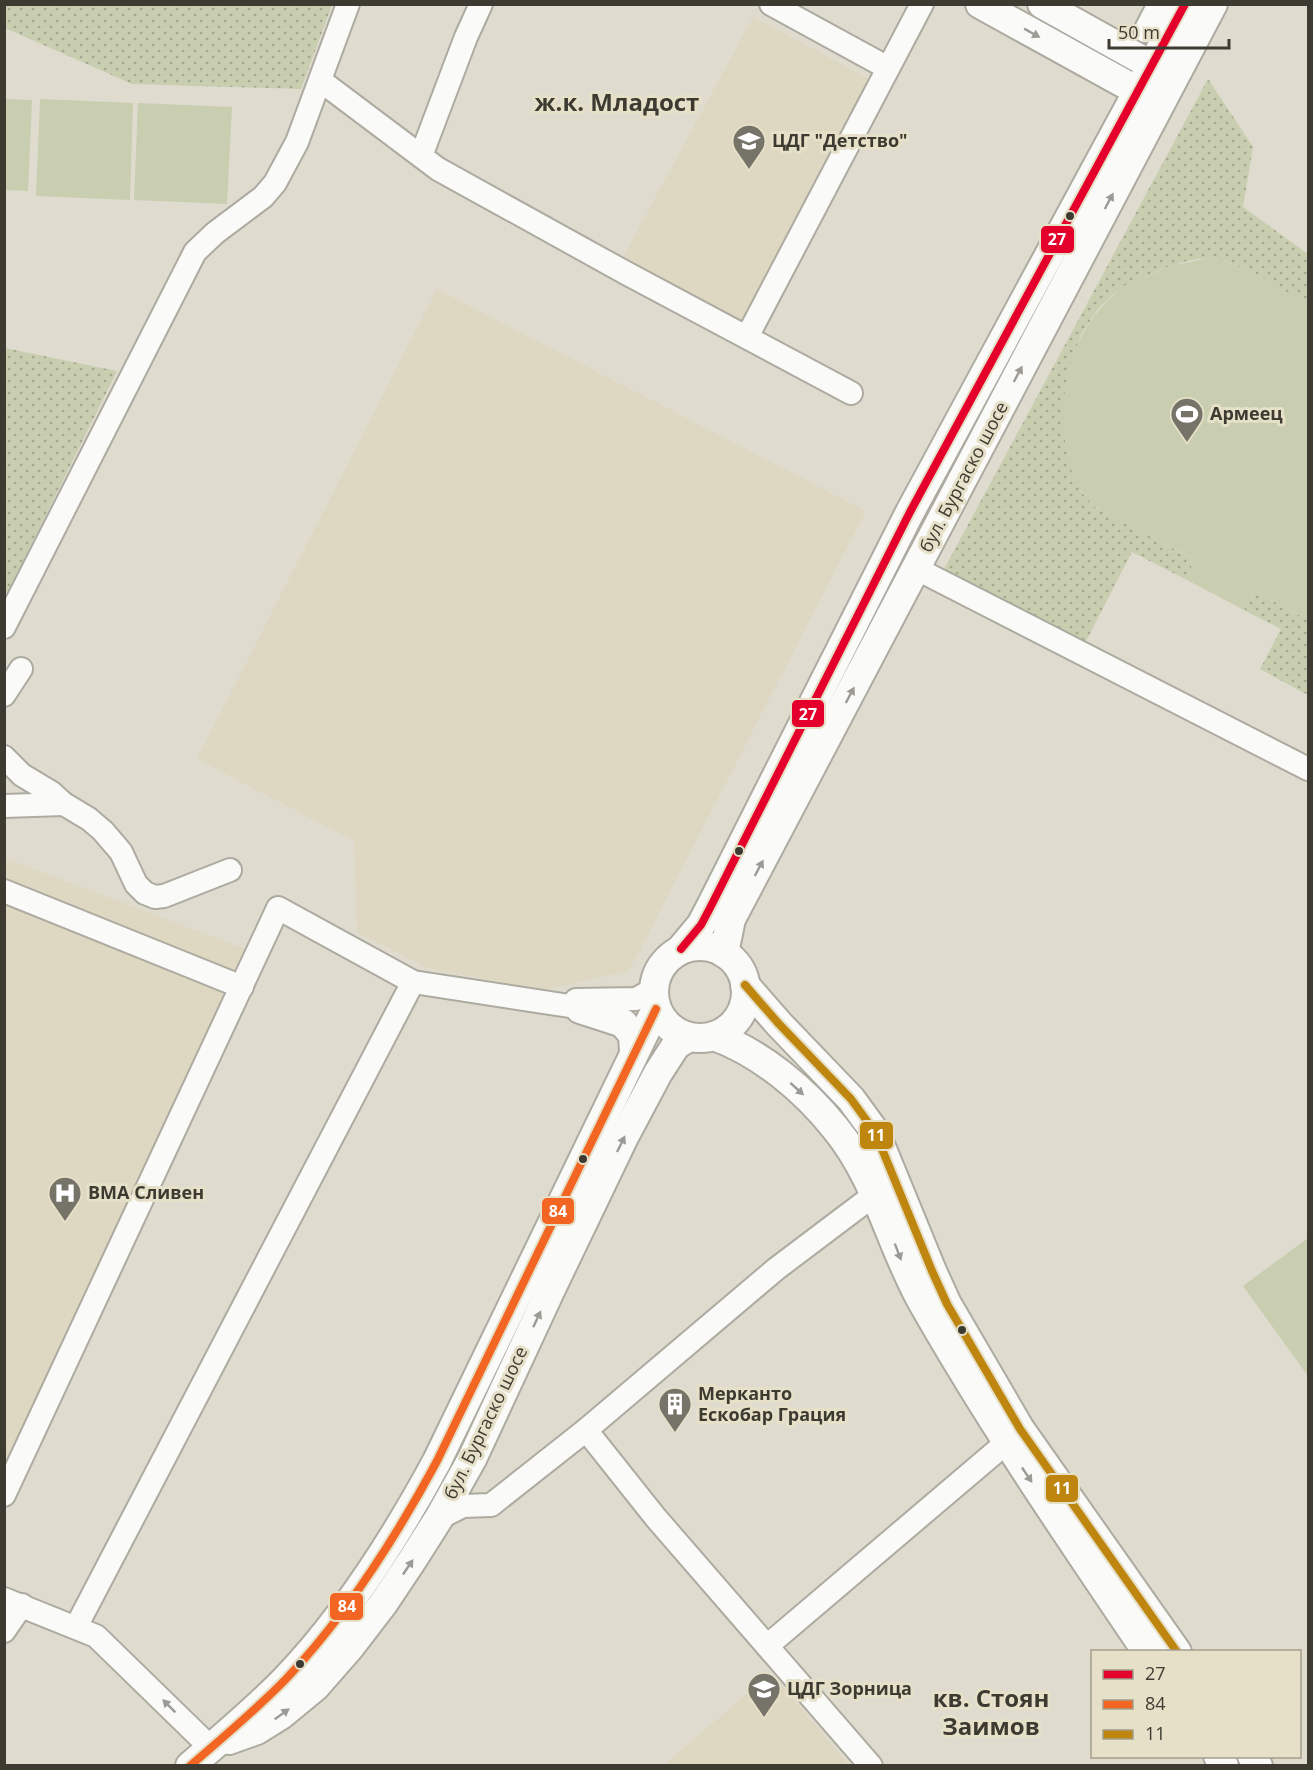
<svg xmlns="http://www.w3.org/2000/svg" width="1313" height="1770" font-family="'Open Sans',sans-serif">
<style>
.built{fill:#ded8c2}
.grass{fill:url(#grass-dots)}
.pitch{fill:#c8ceaf}
.lines{fill:none;stroke-linecap:round;stroke-linejoin:round}
.minor-casing{stroke:#adaaa0;stroke-width:26}
.major-casing{stroke:#adaaa0;stroke-width:32}
.minor{stroke:#fafaf8;stroke-width:22}
.major{stroke:#fafaf8;stroke-width:28}
.bus-1-casing{stroke:#e6e0c8;stroke-width:12}
.bus-2-casing{stroke:#e6e0c8;stroke-width:12}
.bus-3-casing{stroke:#e6e0c8;stroke-width:12}
.bus-1{stroke:#e4002b;stroke-width:8}
.bus-2{stroke:#f26522;stroke-width:8}
.bus-3{stroke:#bf860f;stroke-width:8}
.oneway{fill:#9c9a94}
.bus-dot{fill:#3d3b31;stroke:#e6e0c8;stroke-width:2}
.labels{text-anchor:middle;stroke-width:6;stroke-linejoin:round;paint-order:stroke}
.poi-label{font-size:18px;font-weight:bold;fill:#3d3b31;stroke:#e6e0c8;text-anchor:start}
.street-label{font-size:18px;fill:#3d3b31;stroke:#e6e0c8}
.district-label{font-size:24px;font-weight:bold;fill:#3d3b31;stroke:#e6e0c8}
.line-badge{stroke:#e6e0c8;stroke-width:2}
.badge-label{font-size:16px;text-anchor:middle;font-weight:bold;fill:#fff}
</style>
<defs>
<pattern id="grass-dots" width="8" height="8" patternUnits="userSpaceOnUse" patternTransform="scale(1.5)"><rect width="8" height="8" fill="#c8ceaf"/><path d="M2 2h.1M6 6h.1" fill="none" stroke="#a4a88f" stroke-width="1.8" stroke-linecap="round"/></pattern>
</defs>
<rect width="100%" height="100%" fill="#dfdccf"/>
<!-- built -->
<g class="built">
<polygon points="753,17 875,82 745,324 622,259"/>
<polygon points="437,289 866,511 629,971 545,990 431,969 357,932 354,841 197,759"/>
<polygon points="5,858 248,950 5,1494"/>
<polygon points="771,1673 849,1765 668,1765 666,1763"/>
</g>
<!-- grass -->
<g class="grass">
<polygon points="5,4 332,4 332,5 301,89 132,84 5,28"/>
<path d="M1208 79 1253 147 1243 207 1308 254V305C1284 291 1238 260 1211 259 1188 257 1164 268 1144 278L1141 274 1112 295 1098 309 1082 333 1071 361 1065 390 1081 492 1096 508 1195 560 1185 579 1132 552 1083 647 941 575Z"/>
<polygon points="5,348 117,371 5,598 4,348"/>
<polygon points="1254,591 1308,620 1308,695 1260,669 1281,629 1244,610"/>
</g>
<!-- pitch -->
<g class="pitch">
<polygon points="5,99 32,100 28,191 5,190"/>
<polygon points="40,99 133,103 130,200 36,196"/>
<polygon points="138,103 232,107 227,204 134,200"/>
<path d="M1210 258C1245 264 1278 287 1308 305V620L1254 591 1244 610 1185 579 1195 560C1172 547 1149 536 1126 524 1113 517 1098 511 1088 500 1073 484 1068 462 1065 441 1057 371 1080 312 1141 274L1145 278 1169 266Z"/>
<polygon points="1308,1238 1308,1376 1243,1286"/>
</g>
<g class="lines">
<defs>
<g id="minor">
<polyline points="771,4 888,68"/>
<polyline points="1145,31 1159,4"/>
<polyline points="321,81 438,169 626,273 851,393"/>
<polyline points="421,156 466,37 481,4"/>
<polyline points="747,337 922,4"/>
<polyline points="917,569 1308,769"/>
<polyline points="4,627 195,252 215,233 263,197 275,183 297,142 348,4"/>
<polyline points="4,695 21,669"/>
<polyline points="4,757 22,775 52,793 64,804 89,819 103,831 121,852 136,884 145,893 155,897 164,896 230,870"/>
<polyline points="4,806 64,804"/>
<polyline points="4,891 242,987"/>
<polyline points="576,1000 636,999 654,989"/>
<polyline points="586,1430 656,1518 871,1766"/>
<polyline points="4,1495 278,908 413,982 596,1010"/>
<polyline points="439,1518 463,1506 491,1505 586,1430 776,1269 886,1186"/>
<polyline points="4,1599 96,1636 211,1748"/>
<polyline points="76,1627 413,982"/>
<polyline points="4,1631 22,1605"/>
<polyline points="767,1646 1006,1443"/>
</g>
<g id="major">
<polyline points="980,4 1154,100"/>
<polyline points="1042,4 1169,75"/>
<circle cx="700" cy="992" r="46"/>
<polyline points="681,949 701,925 710,908 910,512 1185,4"/>
<polyline points="724,953 731,919 1213,4"/>
<polyline points="745,985 779,1024 851,1099 875,1132 932,1271 947,1304 1020,1429 1177,1652"/>
<polyline points="580,1009 623,1023 633,1035 634,1052"/>
<path d="M714 1036C761 1053 805 1090 836 1129 879 1182 891 1249 925 1307 993 1426 1070 1538 1147 1652"/>
<polyline points="229,1740 257,1730 281,1715 315,1687 350,1647 383,1604 413,1559 439,1518 472,1459 550,1291 624,1137 658,1073 676,1045 689,1037"/>
<polyline points="1218,1756 1224,1766"/>
<polyline points="1252,1756 1258,1766"/>
<path d="M190 1766C222 1738 256 1710 286 1679 347 1615 395 1539 437 1461L656 1009"/>
</g>
</defs>
<!-- minor casing -->
<use href="#minor" class="minor-casing"/>
<!-- major casing -->
<use href="#major" class="major-casing"/>
<!-- minor -->
<use href="#minor" class="minor"/>
<!-- major -->
<use href="#major" class="major"/>
<defs>
<polyline id="bus-1" points="681,949 701,925 710,908 910,512 1185,4"/>
<path id="bus-2" d="M190 1766C222 1738 256 1710 286 1679 347 1615 395 1539 437 1461L656 1009"/>
<polyline id="bus-3" points="745,985 779,1024 851,1099 875,1132 932,1271 947,1304 1020,1429 1177,1652"/>
</defs>
<!-- bus-1 casing -->
<use href="#bus-1" class="bus-1-casing"/>
<!-- bus-2 casing -->
<use href="#bus-2" class="bus-2-casing"/>
<!-- bus-3 casing -->
<use href="#bus-3" class="bus-3-casing"/>
<!-- bus-1 -->
<use href="#bus-1" class="bus-1"/>
<!-- bus-2 -->
<use href="#bus-2" class="bus-2"/>
<!-- bus-3 -->
<use href="#bus-3" class="bus-3"/>
</g>
<!-- one-way arrows -->
<defs><path id="oneway-solid" d="M-6-.8H1V-3.2L6.5 0L1 3.2V.8H-6Z" transform="scale(1.5)"/></defs>
<g class="oneway">
<use href="#oneway-solid" transform="translate(1032 33) rotate(29)"/>
<use href="#oneway-solid" transform="translate(1109 201) rotate(-62)"/>
<use href="#oneway-solid" transform="translate(1018 374) rotate(-62)"/>
<use href="#oneway-solid" transform="translate(850 695) rotate(-62)"/>
<use href="#oneway-solid" transform="translate(759 868) rotate(-62)"/>
<use href="#oneway-solid" transform="translate(797 1089) rotate(42)"/>
<use href="#oneway-solid" transform="translate(621 1144) rotate(-64)"/>
<use href="#oneway-solid" transform="translate(898 1252) rotate(69)"/>
<use href="#oneway-solid" transform="translate(537 1319) rotate(-65)"/>
<use href="#oneway-solid" transform="translate(1027 1475) rotate(56)"/>
<use href="#oneway-solid" transform="translate(408 1567) rotate(-56)"/>
<use href="#oneway-solid" transform="translate(169 1706) rotate(-135)"/>
<use href="#oneway-solid" transform="translate(282 1714) rotate(-36)"/>
</g>
<!-- icons -->
<defs>
<symbol id="school-pin" viewBox="-11 -11 22 30"><path d="M0 17L-7.5 6A9.5 9.5 0 1 1 7.5 6Z" fill="#767368" stroke="#e6e0c8"/><path d="M0-5L7-2L0 1L-7-2ZM-4 1L0 2.5L4 1V4Q0 6-4 4Z" fill="#fff"/></symbol>
<symbol id="stadium-pin" viewBox="-11 -11 22 30"><path d="M0 17L-7.5 6A9.5 9.5 0 1 1 7.5 6Z" fill="#767368" stroke="#e6e0c8"/><path d="M0-5a6.5 5 0 1 0 0 10a6.5 5 0 1 0 0-10ZM-3.5-1.8h7v3.6h-7Z" fill="#fff"/></symbol>
<symbol id="hospital-pin" viewBox="-11 -11 22 30"><path d="M0 17L-7.5 6A9.5 9.5 0 1 1 7.5 6Z" fill="#767368" stroke="#e6e0c8"/><path d="M-5-5h3v3.5h4V-5h3V5h-3V1.5h-4V5h-3Z" fill="#fff"/></symbol>
<symbol id="building-pin" viewBox="-11 -11 22 30"><path d="M0 17L-7.5 6A9.5 9.5 0 1 1 7.5 6Z" fill="#767368" stroke="#e6e0c8"/><path d="M-4-6H4V6H1V3H-1V6H-4ZM-2.5-4.3h1.7v1.8h-1.7ZM.8-4.3h1.7v1.8H.8ZM-2.5-1h1.7V.8h-1.7ZM.8-1h1.7V.8H.8Z" fill="#fff"/></symbol>
</defs>
<g fill-rule="evenodd">
<use href="#school-pin" x="730" y="122" width="38" height="52"/>
<use href="#stadium-pin" x="1168" y="395" width="38" height="52"/>
<use href="#hospital-pin" x="46" y="1174" width="38" height="52"/>
<use href="#building-pin" x="656" y="1385" width="38" height="52"/>
<use href="#school-pin" x="745" y="1670" width="38" height="52"/>
</g>
<!-- markers -->
<g class="bus-dot">
<circle cx="1070" cy="216" r="5"/>
<circle cx="739" cy="851" r="5"/>
<circle cx="583" cy="1159" r="5"/>
<circle cx="962" cy="1330" r="5"/>
<circle cx="300" cy="1664" r="5"/>
</g>
<g class="labels">
<!-- poi labels -->
<g class="poi-label">
<text x="772" y="147">ЦДГ "Детство"</text>
<text x="1210" y="420">Армеец</text>
<text x="88" y="1199">ВМА Сливен</text>
<text x="698" y="1400">Мерканто<tspan x="698" dy="21">Ескобар Грация</tspan></text>
<text x="787" y="1695">ЦДГ Зорница</text>
</g>
<!-- street labels -->
<g class="street-label">
<text transform="translate(964 477) rotate(-62)" y="6">бул. Бургаско шосе</text>
<text transform="translate(486 1423) rotate(-64)" y="6">бул. Бургаско шосе</text>
</g>
<!-- district labels -->
<g class="district-label">
<text x="617" y="111">ж.к. Младост</text>
<text x="991" y="1707">кв. Стоян<tspan x="991" dy="28">Заимов</tspan></text>
</g>
</g>
<g class="line-badge">
<rect x="1040" y="225" width="35" height="29" rx="6" fill="#e4002b"/>
<rect x="791" y="699" width="34" height="29" rx="6" fill="#e4002b"/>
<rect x="859" y="1121" width="35" height="29" rx="6" fill="#bf860f"/>
<rect x="541" y="1197" width="34" height="28" rx="6" fill="#f26522"/>
<rect x="1045" y="1474" width="34" height="29" rx="6" fill="#bf860f"/>
<rect x="329" y="1592" width="35" height="29" rx="6" fill="#f26522"/>
</g>
<g class="badge-label">
<text x="1057" y="245">27</text>
<text x="808" y="720">27</text>
<text x="876" y="1141">11</text>
<text x="558" y="1217">84</text>
<text x="1062" y="1494">11</text>
<text x="347" y="1612">84</text>
</g>
<!-- border -->
<rect width="1313" height="1770" fill="none" stroke="#3d3b31" stroke-width="12"/>
<!-- legend -->
<rect x="1091" y="1650" width="210" height="108" fill="#e6e0c8" stroke="#a29e8c" stroke-width="1.5"/>
<rect x="1103" y="1670" width="30" height="9" fill="#e4002b" stroke="#a29e8c" stroke-width="1.5"/>
<text x="1145" y="1680" font-size="18" fill="#3d3b31">27</text>
<rect x="1103" y="1700" width="30" height="9" fill="#f26522" stroke="#a29e8c" stroke-width="1.5"/>
<text x="1145" y="1710" font-size="18" fill="#3d3b31">84</text>
<rect x="1103" y="1730" width="30" height="9" fill="#bf860f" stroke="#a29e8c" stroke-width="1.5"/>
<text x="1145" y="1740" font-size="18" fill="#3d3b31">11</text>
<!-- scale -->
<path d="M1109 39v9h120v-9" fill="none" stroke="#3d3b31" stroke-width="3"/>
<text x="1118" y="39" font-size="18" fill="#3d3b31" stroke="#e6e0c8" stroke-width="4.5" paint-order="stroke">50 m</text>
</svg>
